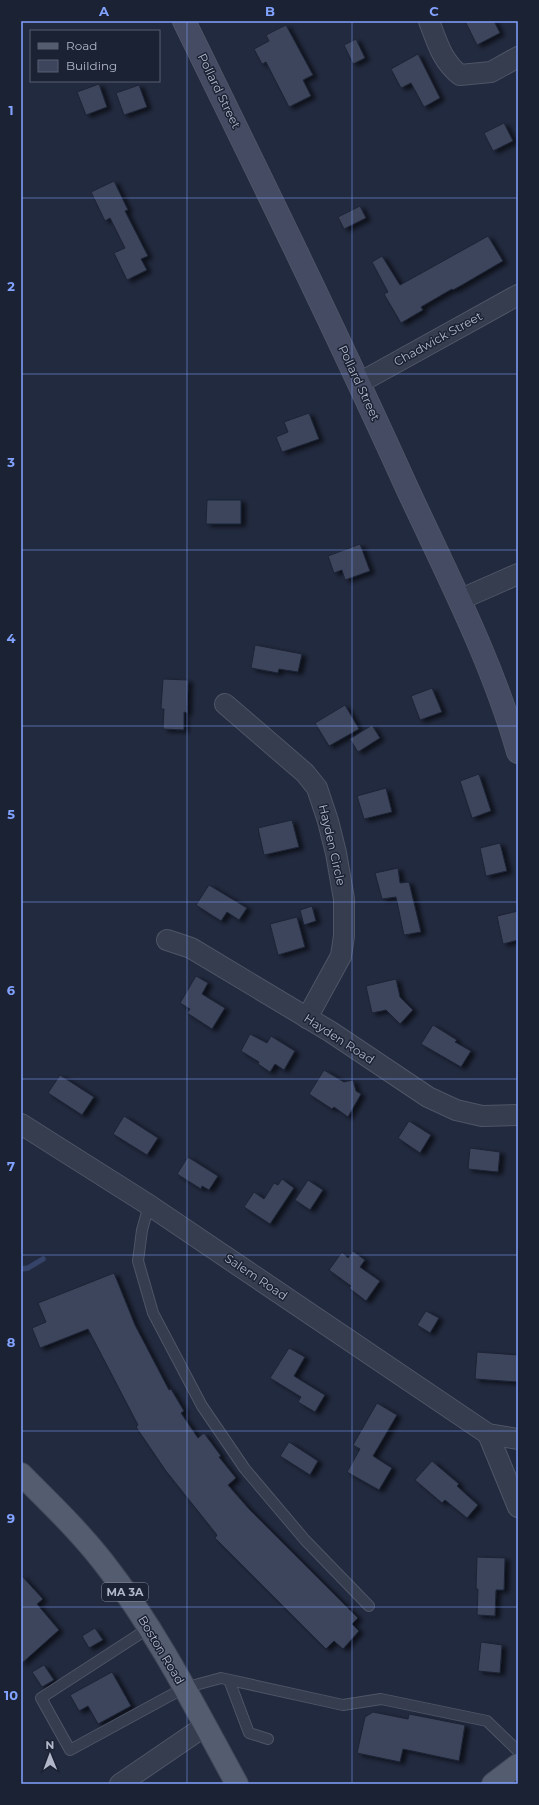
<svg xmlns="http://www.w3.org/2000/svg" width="539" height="1805" font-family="Montserrat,sans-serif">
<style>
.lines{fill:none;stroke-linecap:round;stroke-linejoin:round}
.stream{stroke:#344367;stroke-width:5.5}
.building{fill:#3c455c;stroke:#1d2436;filter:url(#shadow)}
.lane-casing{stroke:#4e5567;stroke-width:12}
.street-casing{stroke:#4e5567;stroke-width:22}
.secondary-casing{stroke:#4e5567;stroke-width:24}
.primary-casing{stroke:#3f4658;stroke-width:24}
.lane{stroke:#363d4f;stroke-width:10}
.street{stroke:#363d4f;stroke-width:20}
.secondary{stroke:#444b62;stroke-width:22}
.primary{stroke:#545c6f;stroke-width:22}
.grid{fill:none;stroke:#82a2ff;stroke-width:1;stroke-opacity:0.55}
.labels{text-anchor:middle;stroke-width:3;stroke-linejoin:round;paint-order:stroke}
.shield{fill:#1b2234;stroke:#858b9d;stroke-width:1}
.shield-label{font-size:11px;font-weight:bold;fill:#b2b8ca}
.street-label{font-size:12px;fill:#b2b8ca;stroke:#1b2234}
.neatline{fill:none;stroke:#82a2ff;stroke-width:1.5}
.grid-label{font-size:13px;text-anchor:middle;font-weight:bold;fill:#82a2ff}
</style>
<defs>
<filter id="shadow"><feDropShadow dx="4.5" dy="2.5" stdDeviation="2" flood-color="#0009"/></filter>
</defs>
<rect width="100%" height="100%" fill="#222a3f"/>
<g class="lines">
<!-- stream -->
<polyline class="stream" points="21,1269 28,1268 43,1259"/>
</g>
<!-- building -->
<g class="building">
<polygon points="465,21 494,21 500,33 477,45"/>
<polygon points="286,25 313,75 303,80 311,96 289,107 266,62 262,64 254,49 269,41 266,35"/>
<polygon points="356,39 365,58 353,64 344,45"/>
<polygon points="418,54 440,98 424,107 411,83 401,88 391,69"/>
<polygon points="99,84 107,107 86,115 77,92"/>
<polygon points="139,85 147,107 124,115 116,93"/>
<polygon points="504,123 513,141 493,151 484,133"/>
<polygon points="114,181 128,210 125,211 148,256 141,259 147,270 127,280 114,253 125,248 110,218 105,221 91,192"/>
<polygon points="360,206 366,218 344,229 338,217"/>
<polygon points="488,236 503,261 462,285 453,290 452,289 421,307 423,310 401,323 384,294 388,292 372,262 382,256 400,285"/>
<polygon points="309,413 319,439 282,452 276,437 288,432 284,422"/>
<polygon points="207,500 241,500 241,524 206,524"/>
<polygon points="360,544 370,571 345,580 342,570 334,573 328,556"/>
<polygon points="255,645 302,654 298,672 279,669 278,673 251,668"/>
<polygon points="163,679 188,680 187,713 184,712 184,730 163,729 164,709 161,709"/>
<polygon points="432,688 442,712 420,720 411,696"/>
<polygon points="345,705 359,729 329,746 315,723"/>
<polygon points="372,725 380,738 358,752 350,739"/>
<polygon points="479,774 491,811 472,818 460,781"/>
<polygon points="386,788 392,812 364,819 357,796"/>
<polygon points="292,820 299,847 264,855 258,828"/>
<polygon points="500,843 507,871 486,876 480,848"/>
<polygon points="398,868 400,883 409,882 421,932 404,935 396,897 382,899 375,873"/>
<polygon points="209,885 247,908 239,920 227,912 221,921 196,905"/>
<polygon points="312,906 316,921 304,925 300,910"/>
<polygon points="518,911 518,940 503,944 497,916"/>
<polygon points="297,917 305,947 278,955 270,924"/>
<polygon points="196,976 208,983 202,994 225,1008 212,1029 187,1013 190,1009 180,1003"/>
<polygon points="396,979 400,997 413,1010 400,1024 386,1010 372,1013 366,986"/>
<polygon points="433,1025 457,1040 455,1042 471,1051 461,1067 421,1044"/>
<polygon points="250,1034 267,1043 271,1036 295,1051 284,1070 275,1064 270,1072 258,1064 259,1062 241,1051"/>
<polygon points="324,1070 344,1082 353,1080 356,1091 361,1094 348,1117 334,1107 332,1109 309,1094"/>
<polygon points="60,1075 94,1097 82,1115 48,1093"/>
<polygon points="124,1116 158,1138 147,1155 113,1134"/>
<polygon points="409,1121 431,1135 420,1153 398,1138"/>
<polygon points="470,1148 500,1152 498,1172 468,1169"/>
<polygon points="188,1157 218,1176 209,1190 202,1186 201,1189 177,1174"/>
<polygon points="282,1179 294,1188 270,1224 244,1207 254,1192 264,1199 274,1183 278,1185"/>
<polygon points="308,1180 323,1190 310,1210 295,1200"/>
<polygon points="353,1251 365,1260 360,1267 380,1281 366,1301 349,1288 351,1286 329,1270 342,1252 348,1258"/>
<polygon points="114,1273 135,1325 169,1390 171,1389 184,1411 181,1413 198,1438 204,1433 221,1456 219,1457 236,1478 228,1485 249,1509 358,1618 352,1624 359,1631 343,1649 334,1641 326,1649 215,1538 217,1535 166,1471 136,1427 138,1425 88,1329 40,1348 32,1328 46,1322 38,1303"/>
<polygon points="426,1311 439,1318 430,1333 417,1325"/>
<polygon points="289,1348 305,1357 294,1376 325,1395 315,1412 298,1402 301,1397 270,1378"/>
<polygon points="477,1352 518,1355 518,1382 475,1379"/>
<polygon points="377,1403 397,1415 373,1456 392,1468 379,1490 347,1472 360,1449 353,1445"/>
<polygon points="289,1442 318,1461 310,1475 280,1456"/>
<polygon points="432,1461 459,1484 457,1486 478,1505 467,1518 445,1500 442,1503 415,1480"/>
<polygon points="477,1557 505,1558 504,1590 496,1590 495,1616 477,1615 478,1589 476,1589"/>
<polygon points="21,1575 43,1599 37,1604 59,1630 21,1664"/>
<polygon points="95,1628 103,1640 89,1648 82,1636"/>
<polygon points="481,1642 502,1645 500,1673 478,1671"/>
<polygon points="44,1665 54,1680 42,1687 32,1672"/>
<polygon points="112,1672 131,1706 98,1724 88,1706 79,1711 70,1695"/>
<polygon points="373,1712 408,1719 409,1714 465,1725 459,1761 403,1749 400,1762 357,1753 365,1717"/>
</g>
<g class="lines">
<defs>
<g id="lane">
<polyline points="149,1205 142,1230 138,1261 153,1313 202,1406 245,1469 305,1540 369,1606"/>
<polyline points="149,1628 41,1698 70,1750 184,1688 221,1678 343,1705 381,1699 487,1721 518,1751"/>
<polyline points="229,1680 249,1733 268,1739"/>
</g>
<g id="street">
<path d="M429 21C437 42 442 61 460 75L491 72 518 57"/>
<polyline points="359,383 518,295"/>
<polyline points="459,600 518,574"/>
<polyline points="225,704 305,773 317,788 328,821 336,853 344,899 344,936 341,956 307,1018"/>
<polyline points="167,940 191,948 331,1032 428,1097 456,1110 482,1116 518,1115"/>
<polyline points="21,1124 149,1205 488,1434 518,1439"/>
<polyline points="488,1434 518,1507"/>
<polyline points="120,1784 205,1726"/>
</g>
<path id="secondary" d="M184 21C260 176 336 331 407 488 447 574 492 661 518 752"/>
<g id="primary">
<path d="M21 1474C50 1503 79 1531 104 1563 157 1631 196 1709 237 1784"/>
<polyline points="493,1784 518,1765"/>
</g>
</defs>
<!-- lane casing -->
<use href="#lane" class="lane-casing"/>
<!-- street casing -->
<use href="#street" class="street-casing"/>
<!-- secondary casing -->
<use href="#secondary" class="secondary-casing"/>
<!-- primary casing -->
<use href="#primary" class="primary-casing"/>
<!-- lane -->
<use href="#lane" class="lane"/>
<!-- street -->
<use href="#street" class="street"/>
<!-- secondary -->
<use href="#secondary" class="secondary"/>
<!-- primary -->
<use href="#primary" class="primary"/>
</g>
<!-- grid -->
<path class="grid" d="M187 21V1784M352 21V1784M21 198H518M21 374H518M21 550H518M21 726H518M21 902H518M21 1079H518M21 1255H518M21 1431H518M21 1607H518"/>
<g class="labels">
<!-- shield labels -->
<rect class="shield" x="102" y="1583" width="46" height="18" rx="3"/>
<g class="shield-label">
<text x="125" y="1596">MA 3A</text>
</g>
<!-- street labels -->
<g class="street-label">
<text transform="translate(219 91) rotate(64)" y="4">Pollard Street</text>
<text transform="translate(438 339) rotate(-29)" y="4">Chadwick Street</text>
<text transform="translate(359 383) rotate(65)" y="4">Pollard Street</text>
<text transform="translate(332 845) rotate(77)" y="4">Hayden Circle</text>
<text transform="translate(339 1039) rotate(33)" y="4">Hayden Road</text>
<text transform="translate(256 1277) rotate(34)" y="4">Salem Road</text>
<text transform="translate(161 1650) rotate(59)" y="4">Boston Road</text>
</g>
</g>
<!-- border -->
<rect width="539" height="1805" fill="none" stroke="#1b2234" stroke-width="44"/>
<!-- legend -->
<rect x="30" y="30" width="130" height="52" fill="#1b2234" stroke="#575e70"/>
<rect x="38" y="43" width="20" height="6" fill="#545c6f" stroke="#575e70"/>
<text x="66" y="50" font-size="12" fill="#b2b8ca">Road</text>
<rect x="38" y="60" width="20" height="12" fill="#3c455c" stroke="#575e70"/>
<text x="66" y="70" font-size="12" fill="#b2b8ca">Building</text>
<!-- north arrow -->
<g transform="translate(50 1755) rotate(359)" stroke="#1b2234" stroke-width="3" paint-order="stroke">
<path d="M0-3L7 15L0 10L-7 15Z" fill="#b2b8ca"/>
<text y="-6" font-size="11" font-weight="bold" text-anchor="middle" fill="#b2b8ca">N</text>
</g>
<rect x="22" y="22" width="495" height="1761" class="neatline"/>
<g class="grid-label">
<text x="104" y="16">A</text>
<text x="270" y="16">B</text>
<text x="434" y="16">C</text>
<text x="11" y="115">1</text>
<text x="11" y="291">2</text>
<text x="11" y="467">3</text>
<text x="11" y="643">4</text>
<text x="11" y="819">5</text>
<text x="11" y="995">6</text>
<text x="11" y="1171">7</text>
<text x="11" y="1347">8</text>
<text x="11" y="1523">9</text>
<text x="11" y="1700">10</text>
</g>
</svg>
